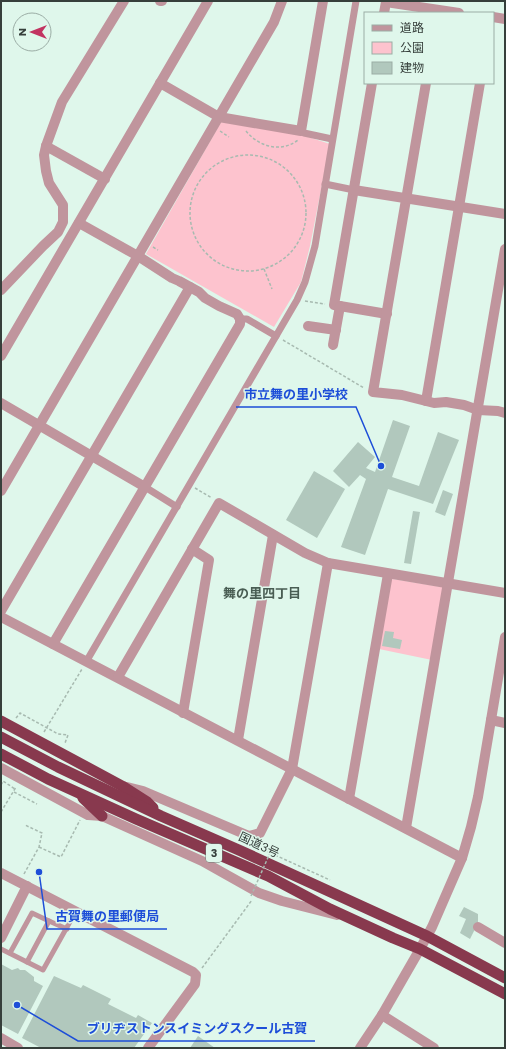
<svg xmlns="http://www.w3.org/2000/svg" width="506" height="1049" font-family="Poppins,'Noto Sans JP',sans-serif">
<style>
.green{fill:#fdc3ce}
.building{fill:#b1c8bd}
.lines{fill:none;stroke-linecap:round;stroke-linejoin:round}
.path{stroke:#a7bab0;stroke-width:1.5;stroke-dasharray:3 2;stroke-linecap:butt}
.service{stroke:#c0959d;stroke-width:5}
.pedestrian{stroke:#c0959d;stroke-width:7}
.minor{stroke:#c0959d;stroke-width:10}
.tertiary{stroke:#c0959d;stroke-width:10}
.trunk{stroke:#88394e;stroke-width:11}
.path-bridge{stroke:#a7bab0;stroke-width:1.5;stroke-dasharray:3 2;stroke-linecap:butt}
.labels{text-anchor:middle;stroke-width:3;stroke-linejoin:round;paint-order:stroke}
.shield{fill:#dff7eb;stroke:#697670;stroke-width:1}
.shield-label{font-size:11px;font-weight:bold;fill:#363f3b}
.street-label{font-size:12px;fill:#363f3b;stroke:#dff7eb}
.neighbourhood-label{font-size:13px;font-weight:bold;fill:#495d53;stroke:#dff7eb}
.leader{fill:none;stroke:#1d4ed8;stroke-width:1.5}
.callout-dot{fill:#1d4ed8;stroke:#dff7eb;stroke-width:1.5}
.callout-label{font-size:13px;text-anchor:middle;font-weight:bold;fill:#1d4ed8;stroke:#dff7eb;stroke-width:3;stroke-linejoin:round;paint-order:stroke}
</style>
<rect width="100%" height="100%" fill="#dff7eb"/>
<!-- green -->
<g class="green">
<polygon points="221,122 299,134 330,144 310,246 301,282 274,327 146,254"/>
<polygon points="393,579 442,587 444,590 432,660 379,649 391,580"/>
</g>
<!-- building -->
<g class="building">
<polygon points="393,420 410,426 392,477 419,486 438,432 459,440 433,504 388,489 365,555 341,547 366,479 360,475 349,487 333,471 358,442 375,457 366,468 375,472"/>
<polygon points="314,471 345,489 317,538 286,520"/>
<polygon points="443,490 453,494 445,516 435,512"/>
<polygon points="413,511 420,512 411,564 404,563"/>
<polygon points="385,631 394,632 393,638 402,640 400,649 382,646"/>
<polygon points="464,907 478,914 478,923 470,939 460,933 466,919 459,916"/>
<polygon points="1,964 12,970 18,968 20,970 25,970 34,977 34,981 43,986 18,1034 1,1025"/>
<polygon points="54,976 81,988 83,985 111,999 108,1004 136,1018 138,1015 152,1023 134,1048 41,1048 22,1038"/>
<polygon points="198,1036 215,1048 190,1048"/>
</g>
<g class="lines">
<!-- path -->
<g class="path">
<polyline points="220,131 229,137"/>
<path d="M246 131C259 147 281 153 298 140"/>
<circle cx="248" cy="213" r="58"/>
<polyline points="153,247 158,250"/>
<polyline points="264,269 272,289"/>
<polyline points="305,301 325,304"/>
<polyline points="283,340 364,388"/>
<polyline points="195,488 212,498"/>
<polyline points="16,718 20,713 58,734 68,735 65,743"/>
<polyline points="44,732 82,669"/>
<polyline points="1,785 3,781 15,789"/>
<polyline points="14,792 37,804"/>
<polyline points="1,812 16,787"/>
<polyline points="39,847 61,857 80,820"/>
<polyline points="266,851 330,880"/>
<polyline points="24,874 39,847 42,833 25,825"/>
<polyline points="202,968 252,900"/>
</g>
<!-- service -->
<g class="service">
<polyline points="1,949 43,970 76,911"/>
<polyline points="10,953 32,913 49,921"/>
<polyline points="27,962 49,921 67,929"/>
</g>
<!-- pedestrian -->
<g class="pedestrian">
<polyline points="301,131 304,133 332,139"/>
<polyline points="325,184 354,190"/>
<polyline points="240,319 247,319 276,336"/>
<polyline points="145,487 177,507"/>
<polyline points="86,662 276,336 297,300 305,282 315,246 356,1"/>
</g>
<!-- minor -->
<g class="minor">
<polyline points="160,1 162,1"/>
<polyline points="384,13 386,2 459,13"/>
<polyline points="493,17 505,19"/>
<polyline points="160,83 219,117 301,131 323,1"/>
<polyline points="372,83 334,305 387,314"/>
<polyline points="426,83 373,392 402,395 434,403 446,402 464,405 478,410 498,411 505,413"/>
<polyline points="46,146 105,179"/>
<polyline points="354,190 505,214"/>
<polyline points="1,290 43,246 58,232 63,222 63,205 49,183 46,171 44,155 46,146 62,102 124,1"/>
<polyline points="308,326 336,330"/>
<polyline points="333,345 340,306"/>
<polyline points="426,401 480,83"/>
<polyline points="1,403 145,487"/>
<polyline points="1,491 274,22 282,1"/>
<polyline points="1,611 190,287"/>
<polyline points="1,617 462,858"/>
<polyline points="53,644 240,324 240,319 237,314 219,306 205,298 199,292 179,281 172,278 138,256 79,223"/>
<polyline points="118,677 219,503 305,553 328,563 505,593"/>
<polyline points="183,713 209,560 192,549"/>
<polyline points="491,720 505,723"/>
<polyline points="238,740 273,535"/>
<polyline points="1,768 88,815 102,816 202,861 259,893 282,901 337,915"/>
<polyline points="127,787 143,791 249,836 260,833 292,769 328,563"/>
<polyline points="349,799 388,574"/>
<polyline points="406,828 505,249"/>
<polyline points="478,927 505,943"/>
<polyline points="1,938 27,886"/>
<polyline points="382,1015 434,1048"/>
<polyline points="1,1038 18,1048"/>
</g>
<!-- tertiary -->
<g class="tertiary">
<polyline points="1,356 208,1"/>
<polyline points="1,873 193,972 196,975 195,984 148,1048"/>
<polyline points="360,1048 382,1015 420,949 432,927 462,858 471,827 478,797 505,637"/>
</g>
<!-- trunk -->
<g class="trunk">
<polyline points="1,721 122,786 147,802 153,808"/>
<polyline points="1,737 58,767 161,816 241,851 427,936 505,978"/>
<polyline points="1,754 48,779 136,819 268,876 330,909 393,938 420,949 505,994"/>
<polyline points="83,798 102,816"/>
</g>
<!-- path-bridge -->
<polyline class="path-bridge" points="251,896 270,853"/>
</g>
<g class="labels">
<!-- shield labels -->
<rect class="shield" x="206" y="844" width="16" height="18" rx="3"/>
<g class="shield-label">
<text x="214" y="857">3</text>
</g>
<!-- street labels -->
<g class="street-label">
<text transform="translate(259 845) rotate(25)" y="4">国道3号</text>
</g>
<!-- neighbourhood labels -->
<g class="neighbourhood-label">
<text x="262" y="598">舞の里四丁目</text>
</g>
</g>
<!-- callouts -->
<path class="leader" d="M381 466L356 407H236M39 872L47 929H167M17 1005L78 1041H315"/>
<g class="callout-dot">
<circle cx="381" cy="466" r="4"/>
<circle cx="39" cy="872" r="4"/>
<circle cx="17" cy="1005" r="4"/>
</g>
<g class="callout-label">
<text x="296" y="399">市立舞の里小学校</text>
<text x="107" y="921">古賀舞の里郵便局</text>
<text x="197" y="1033">ブリヂストンスイミングスクール古賀</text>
</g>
<!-- border -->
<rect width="506" height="1049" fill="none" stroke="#363f3b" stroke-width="4"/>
<!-- legend -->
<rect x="364" y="12" width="130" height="72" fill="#dff7eb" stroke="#9bada5"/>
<rect x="372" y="25" width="20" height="6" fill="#c0959d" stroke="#9bada5"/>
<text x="400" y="32" font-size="12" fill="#363f3b">道路</text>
<rect x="372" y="42" width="20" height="12" fill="#fdc3ce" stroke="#9bada5"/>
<text x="400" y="52" font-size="12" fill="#363f3b">公園</text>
<rect x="372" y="62" width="20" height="12" fill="#b1c8bd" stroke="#9bada5"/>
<text x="400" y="72" font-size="12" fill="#363f3b">建物</text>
<!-- north arrow -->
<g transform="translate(32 32) rotate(270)"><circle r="19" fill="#dff7eb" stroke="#9bada5"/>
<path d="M0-3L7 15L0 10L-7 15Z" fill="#c23461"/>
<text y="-6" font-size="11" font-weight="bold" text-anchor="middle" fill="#363f3b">N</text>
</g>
</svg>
